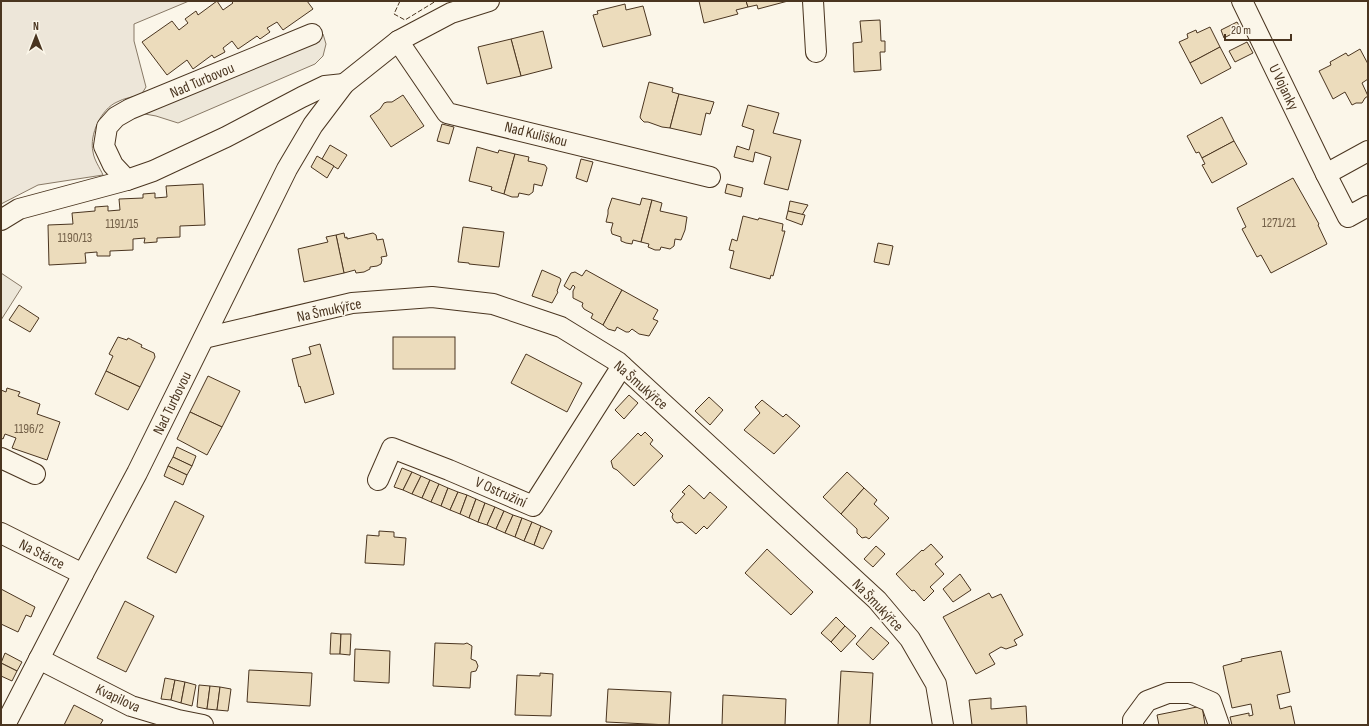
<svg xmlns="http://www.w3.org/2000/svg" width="1369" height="726" font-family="'Sofia Sans Condensed',sans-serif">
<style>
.green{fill:#ede6d9;stroke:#887966}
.parking{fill:#ede7d9;stroke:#887966}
.building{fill:#ecdcbc;stroke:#4a3520}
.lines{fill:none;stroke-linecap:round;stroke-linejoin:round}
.street-casing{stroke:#4a3520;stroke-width:22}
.street{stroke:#fbf6e9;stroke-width:20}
.fence{stroke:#4a3520;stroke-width:1;stroke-dasharray:5 2;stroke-linecap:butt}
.labels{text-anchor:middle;stroke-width:3;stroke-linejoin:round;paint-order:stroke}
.number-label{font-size:13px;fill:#725f47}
.street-label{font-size:15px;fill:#4a3520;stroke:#fbf6e9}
</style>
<rect width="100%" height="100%" fill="#fbf6e9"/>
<!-- green -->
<path class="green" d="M1 1H189L134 24V41L146 87 141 95C133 97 124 98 117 102 101 109 89 135 93 152 94 160 100 168 103 175L38 185 1 204Z"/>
<!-- parking -->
<g class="parking">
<polygon points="323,34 326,44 323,56 315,64 178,123 156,116 145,114"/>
<polygon points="1,273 22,287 1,320"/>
</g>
<!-- building -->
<g class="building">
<polygon points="217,1 223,10 233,3 231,1 307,1 313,9 283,30 277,22 267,28 270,32 260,39 257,36 238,49 232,41 223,48 225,52 214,58 212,55 193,69 187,60 167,75 142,42 172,21 179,30 188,23 185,19 196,11 198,15"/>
<polygon points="699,1 746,1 748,7 736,10 738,14 704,23"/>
<polygon points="746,1 788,1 758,9 757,5 748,7"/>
<polygon points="625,4 626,10 643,6 651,35 603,47 593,15 598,14 597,11"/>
<polygon points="880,20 881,41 885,41 885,52 880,52 881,70 854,72 853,43 862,42 860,21"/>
<polygon points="1237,22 1241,29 1224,38 1221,30"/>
<polygon points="1210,27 1220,47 1190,63 1179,42 1188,38 1187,34 1196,30 1197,33"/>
<polygon points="543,31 552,68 521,76 511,39"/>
<polygon points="511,39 521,76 487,84 478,47"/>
<polygon points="1247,42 1253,53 1235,62 1229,51"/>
<polygon points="1220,47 1231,68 1201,84 1190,63"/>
<polygon points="1360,49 1368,64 1368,79 1362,83 1368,96 1365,98 1362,103 1356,103 1352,105 1345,92 1333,99 1319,71 1331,65 1330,62 1346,53 1348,56"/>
<polygon points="649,82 673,88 672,92 679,94 670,128 662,127 648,122 644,122 641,119 640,117"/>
<polygon points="679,94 714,102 710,114 706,113 701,135 670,128"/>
<polygon points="403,95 424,126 391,147 370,116 380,109 384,103 387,102 392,102"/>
<polygon points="748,105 779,113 773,133 801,140 788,190 764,184 771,157 755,152 753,162 734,157 737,146 749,150 754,130 742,126"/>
<polygon points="1222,117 1234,141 1202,158 1199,152 1196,153 1187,136"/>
<polygon points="442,124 454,127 449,144 437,141"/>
<polygon points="1234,141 1247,164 1212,183 1202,165 1205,164 1202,158"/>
<polygon points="330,145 347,155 338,169 322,159"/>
<polygon points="477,147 498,153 499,150 515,154 504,194 491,190 492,187 469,181"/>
<polygon points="515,154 529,157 528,161 545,165 547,168 542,186 534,184 533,192 529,195 519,193 518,197 512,197 504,194"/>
<polygon points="317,156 334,166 327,178 311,167"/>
<polygon points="581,159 593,162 587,182 576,178"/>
<polygon points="1293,178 1319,224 1318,225 1327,244 1271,273 1261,255 1257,257 1242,229 1246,227 1237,208"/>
<polygon points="203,184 205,225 180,226 180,237 157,238 157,242 144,243 145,238 133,239 133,250 110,251 110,256 97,256 97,252 85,253 86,263 49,265 48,225 73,224 72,213 95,211 95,207 108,206 108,211 120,210 119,199 143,198 143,194 155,193 155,198 167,197 166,186"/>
<polygon points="727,184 743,188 741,197 725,193"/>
<polygon points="612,198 640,205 642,198 652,200 641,242 633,240 632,244 626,243 621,241 621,237 612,234 611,230 613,223 606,222 608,214 608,210"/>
<polygon points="652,200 662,203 660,211 687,217 685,230 681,240 675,239 674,246 670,249 661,247 660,250 655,250 648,247 649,244 641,242"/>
<polygon points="790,201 808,205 802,215 788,211"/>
<polygon points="788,211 805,215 802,225 786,219"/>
<polygon points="743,216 758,220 759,218 783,224 782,231 785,231 773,276 771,275 770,279 730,268 734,251 729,250 732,239 737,241"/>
<polygon points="463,227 504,232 499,267 469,264 469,263 458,262"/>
<polygon points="344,233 345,238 347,237 347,239 373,233 376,235 377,240 383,239 387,256 381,257 382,260 381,264 377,266 370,267 370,269 364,272 356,273 355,270 344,273 336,235"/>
<polygon points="336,235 344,273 304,282 298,249 328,242 326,237"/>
<polygon points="878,243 893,246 889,265 874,262"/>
<polygon points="542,270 560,278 561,280 557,291 558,292 552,303 532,296"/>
<polygon points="586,270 622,290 603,325 591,318 593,314 584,309 582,306 583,303 573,298 573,291 575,287 573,285 570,290 564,286 571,273 575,272 582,276"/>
<polygon points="622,290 658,310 653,319 658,321 649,336 639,334 632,329 629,332 626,332 617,327 615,331 608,329 603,325"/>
<polygon points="19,305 39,318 30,332 9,320"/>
<polygon points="118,337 127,340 128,338 142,345 141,347 154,353 155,357 140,387 106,371 113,356 109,354"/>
<rect x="393" y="337" width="62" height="32"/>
<polygon points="320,344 334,394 305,403 300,386 299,387 292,359 311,354 309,347"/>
<polygon points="526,354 582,383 567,412 511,383"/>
<polygon points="106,371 140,387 128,410 95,394"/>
<polygon points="208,376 240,391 222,427 190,412"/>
<polygon points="7,388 20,392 18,396 40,404 37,414 60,422 47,460 12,448 16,438 5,434 3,439 1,438 1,390 6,392"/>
<polygon points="629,395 638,403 624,419 615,410"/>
<polygon points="709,397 723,410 710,425 695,411"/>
<polygon points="762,400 783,417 786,414 800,426 774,454 744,430 760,413 755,407"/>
<polygon points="190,412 222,427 207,455 177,439"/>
<polygon points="645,432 653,440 650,444 663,456 634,486 617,470 613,468 611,461 638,433 641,436"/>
<polygon points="177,447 196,456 192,466 173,457"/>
<polygon points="173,457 192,466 187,475 168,466"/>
<polygon points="168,466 187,475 183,485 164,476"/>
<polygon points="402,468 412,472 403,490 394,487"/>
<polygon points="412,472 421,476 412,494 403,490"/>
<polygon points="847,472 864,488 841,514 823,497"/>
<polygon points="421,476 430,480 422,498 412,494"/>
<polygon points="430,480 439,484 431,502 422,498"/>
<polygon points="439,484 448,488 441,506 431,502"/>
<polygon points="689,485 704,499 710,492 727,507 707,529 704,526 696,534 682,522 677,523 674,521 672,517 673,514 670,511 685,494 682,492"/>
<polygon points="448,488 458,492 450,510 441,506"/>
<polygon points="864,488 877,500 874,504 889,518 869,539 866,537 862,538 857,533 857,529 841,514"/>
<polygon points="458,492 467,495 460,514 450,510"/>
<polygon points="467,495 476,499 469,518 460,514"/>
<polygon points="476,499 485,503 478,522 469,518"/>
<polygon points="175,501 204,516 176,573 147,558"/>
<polygon points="485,503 495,507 487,525 478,522"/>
<polygon points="495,507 504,511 496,529 487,525"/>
<polygon points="504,511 513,515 505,533 496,529"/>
<polygon points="513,515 522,518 515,537 505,533"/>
<polygon points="522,518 532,522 524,541 515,537"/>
<polygon points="532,522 541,526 534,545 524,541"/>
<polygon points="541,526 552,531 543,549 534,545"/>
<polygon points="379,531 394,532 394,537 406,538 404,565 365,563 367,535 379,536"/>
<polygon points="931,544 943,557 935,564 944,574 930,587 934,591 924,601 914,590 912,591 896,574 922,550 923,551"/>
<polygon points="876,546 885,554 873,567 864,559"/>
<polygon points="767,549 813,592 791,615 745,573"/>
<polygon points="960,574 971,590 953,602 943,589"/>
<polygon points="1,589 35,607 31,617 26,615 18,632 1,624"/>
<polygon points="989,593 992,598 1001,594 1023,635 1014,640 1017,645 1006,649 1001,647 989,654 995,664 976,674 943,617"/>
<polygon points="125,601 154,616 126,672 97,658"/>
<polygon points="836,617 845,626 831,642 821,633"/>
<polygon points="845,626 856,636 841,652 831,642"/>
<polygon points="871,627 889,643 873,660 856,644"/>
<polygon points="331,633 341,634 340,654 330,654"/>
<polygon points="341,634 351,634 350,655 340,654"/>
<polygon points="435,643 464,644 467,643 472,646 471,659 476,661 478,666 476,671 471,672 470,688 433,686"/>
<polygon points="355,649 390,651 389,683 354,681"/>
<polygon points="1281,651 1290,692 1277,695 1280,709 1291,706 1295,725 1232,725 1230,717 1249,713 1249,716 1253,715 1251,704 1232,708 1223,666 1242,661 1241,659"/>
<polygon points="5,653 22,662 17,671 1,663"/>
<polygon points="1,663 17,671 12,681 1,676"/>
<polygon points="249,670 312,673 310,706 247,702"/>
<polygon points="841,671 873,673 870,725 838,725"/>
<polygon points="540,673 553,674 551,716 515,715 517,675 540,676"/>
<polygon points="165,678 175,680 171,700 161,699"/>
<polygon points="175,680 185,682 181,703 171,700"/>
<polygon points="185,682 196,685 192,706 181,703"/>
<polygon points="199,685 210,686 207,709 197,707"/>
<polygon points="210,686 220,687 217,710 207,709"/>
<polygon points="220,687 231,689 228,711 217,710"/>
<polygon points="608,689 671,692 669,725 606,722"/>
<polygon points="723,695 786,699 785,725 722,725"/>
<polygon points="991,698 991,709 1026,706 1027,725 972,725 969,700"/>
<polygon points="74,705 103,720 100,725 64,725"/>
<polygon points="1202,706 1205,725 1159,725 1157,715"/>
</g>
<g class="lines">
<defs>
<g id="street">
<polyline points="813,1 816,52"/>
<polyline points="1242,1 1326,174 1348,217 1368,206"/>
<polyline points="312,34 130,109 116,117 107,127 104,146 113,165 127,180 153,171 226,137 302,97 325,86 344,84"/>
<polyline points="398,41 447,113 710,177"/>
<polyline points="1326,174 1368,151"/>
<polyline points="1,220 19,209 127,180"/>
<polyline points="204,338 352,303 432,297 493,304 561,327 618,362 877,600 910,639 936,684 943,725"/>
<polyline points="1,458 35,474"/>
<polyline points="378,480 392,448 449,470 533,506 622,366"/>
<polyline points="1,533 83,574"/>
<polyline points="39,659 131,706 178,720 203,725"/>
<polyline points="5,725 83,574 137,473 287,169 313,125 344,84 398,41 451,13 489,1"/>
<polyline points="1133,725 1133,720 1147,701 1168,693 1190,693 1211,702 1219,725"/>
</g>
</defs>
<!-- street casing -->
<use href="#street" class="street-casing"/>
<!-- street -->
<use href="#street" class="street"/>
<!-- fence -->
<polyline class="fence" points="400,1 394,14 405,20 436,1"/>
</g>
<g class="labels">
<!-- number labels -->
<g class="number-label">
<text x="1279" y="227">1271/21</text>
<text x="122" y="228">1191/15</text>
<text x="75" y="242">1190/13</text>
<text x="29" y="433">1196/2</text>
</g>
<!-- street labels -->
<g class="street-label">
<text transform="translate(202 80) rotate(-23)" y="5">Nad Turbovou</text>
<text transform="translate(1284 87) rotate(64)" y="5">U Vojanky</text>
<text transform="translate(536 134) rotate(14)" y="5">Nad Kuliškou</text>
<text transform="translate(329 310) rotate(-12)" y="5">Na Šmukýřce</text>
<text transform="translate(641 385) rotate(41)" y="5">Na Šmukýřce</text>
<text transform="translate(172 403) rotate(-64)" y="5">Nad Turbovou</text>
<text transform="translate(501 492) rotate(24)" y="5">V Ostružiní</text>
<text transform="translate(42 554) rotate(27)" y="5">Na Stárce</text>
<text transform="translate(878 605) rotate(46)" y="5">Na Šmukýřce</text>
<text transform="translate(118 698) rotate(25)" y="5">Kvapilova</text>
</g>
</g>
<!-- border -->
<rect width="1369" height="726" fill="none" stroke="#4a3520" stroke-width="4"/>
<!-- north arrow -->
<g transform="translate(36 36)" stroke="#fbf6e9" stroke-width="3" paint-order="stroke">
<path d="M0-3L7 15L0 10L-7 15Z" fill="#4a3520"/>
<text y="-6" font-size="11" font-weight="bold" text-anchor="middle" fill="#4a3520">N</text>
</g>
<!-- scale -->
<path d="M1225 34v6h66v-6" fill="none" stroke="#4a3520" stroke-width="2"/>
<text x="1231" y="34" font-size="12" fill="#4a3520" stroke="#fbf6e9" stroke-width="3" paint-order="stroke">20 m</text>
</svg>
